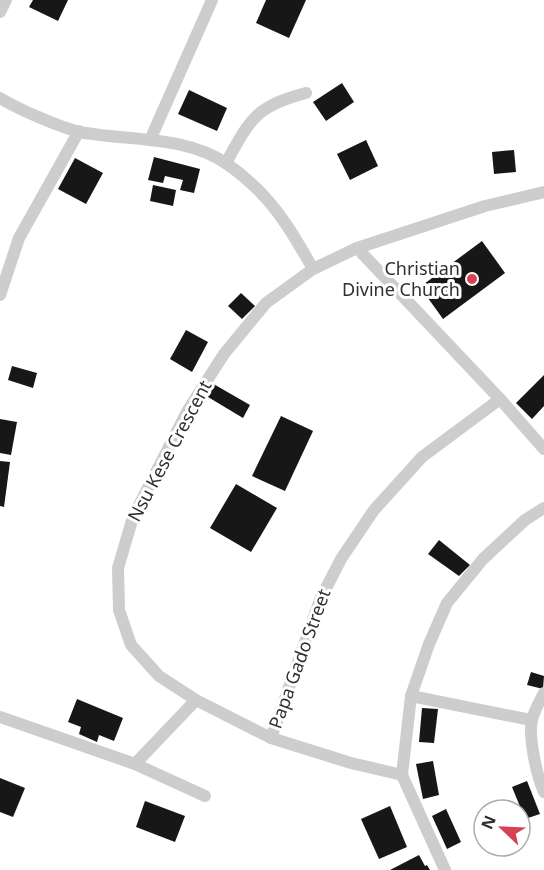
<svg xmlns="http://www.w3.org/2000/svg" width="544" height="870" font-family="'Noto Sans',sans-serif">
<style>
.building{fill:#171717}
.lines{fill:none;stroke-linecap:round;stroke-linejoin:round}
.street{stroke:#cdcdcd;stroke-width:12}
.poi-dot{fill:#d84153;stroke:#fff;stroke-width:2}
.labels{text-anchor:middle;stroke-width:6;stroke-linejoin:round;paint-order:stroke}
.poi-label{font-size:18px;fill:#303030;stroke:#fff;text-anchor:end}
.street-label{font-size:18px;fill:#303030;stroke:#fff}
</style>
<rect width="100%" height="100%" fill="#fff"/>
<!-- building -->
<g class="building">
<polygon points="33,0 68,0 58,21 29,7"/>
<polygon points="266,0 306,0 289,38 256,23"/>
<polygon points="342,83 354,102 326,121 313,102"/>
<polygon points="189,90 227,108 217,131 178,114"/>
<polygon points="366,140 378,166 350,180 337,154"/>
<polygon points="514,150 516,172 494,174 492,152"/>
<polygon points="154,157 200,169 194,193 180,190 183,180 165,176 163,183 148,180"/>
<polygon points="75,158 103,173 86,204 58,189"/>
<polygon points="153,185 176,190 173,206 150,201"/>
<polygon points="482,241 505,273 443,319 420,287"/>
<polygon points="241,293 255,306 242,319 228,306"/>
<polygon points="186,330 208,342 192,372 170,359"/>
<polygon points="12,366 37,373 33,388 8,380"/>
<polygon points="544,375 544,406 532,419 516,403"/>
<polygon points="210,382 250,405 243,418 203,394"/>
<polygon points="281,416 313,431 285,491 252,476"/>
<polygon points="0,419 17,422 11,455 0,453"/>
<polygon points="0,461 10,462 4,507 0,506"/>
<polygon points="236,484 277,508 251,552 210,528"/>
<polygon points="439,540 470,565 459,576 428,554"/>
<polygon points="531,672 544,676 543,689 527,685"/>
<polygon points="77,699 123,718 114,741 99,735 97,742 79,734 81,727 68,722"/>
<polygon points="422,708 438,709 434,743 419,742"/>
<polygon points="433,761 439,795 423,799 416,764"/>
<polygon points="0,778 25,788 13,817 0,812"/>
<polygon points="527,781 540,814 525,819 512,787"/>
<polygon points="145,801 185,816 175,842 136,827"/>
<polygon points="390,806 407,847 379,859 361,819"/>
<polygon points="446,809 461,842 447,849 432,816"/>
<polygon points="419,855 425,866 427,865 430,870 390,870"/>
</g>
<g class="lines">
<!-- street -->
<g class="street">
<polyline points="0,12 6,0"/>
<path d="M0 98C18 109 59 127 80 132 126 141 186 135 227 164 269 193 289 226 313 269"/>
<polyline points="150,140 212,0"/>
<path d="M226 163C250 119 256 106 306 93"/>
<polyline points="357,248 500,399 544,449"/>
<polyline points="0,295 19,238 79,131"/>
<path d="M544 693C540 701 534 711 532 720 528 736 537 777 544 792"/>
<polyline points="411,696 531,720"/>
<polyline points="0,717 135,764 196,700"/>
<polyline points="271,738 320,600 341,559 374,510 422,457 500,399"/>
<polyline points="135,764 205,796"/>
<polyline points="402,775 351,763 271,738 196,700 159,676 131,645 119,610 118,568 133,517 188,410 224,354 266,303 313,269 357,248 485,206 544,192"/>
<polyline points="402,775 411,696 429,644 447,603 483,559 525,520 544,508"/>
<polyline points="402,775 445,870"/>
</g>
</g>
<!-- markers -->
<circle class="poi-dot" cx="472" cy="279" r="6"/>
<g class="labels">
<!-- poi labels -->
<g class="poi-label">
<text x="460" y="275">Christian<tspan x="460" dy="21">Divine Church</tspan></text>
</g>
<!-- street labels -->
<g class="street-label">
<text transform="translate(170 451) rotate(-62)" y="6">Nsu Kese Crescent</text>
<text transform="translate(300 659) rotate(-70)" y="6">Papa Gado Street</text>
</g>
</g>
<!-- north arrow -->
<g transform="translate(502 828) rotate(293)"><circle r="28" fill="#ffffff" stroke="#acacac" stroke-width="1.5"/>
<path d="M0-4.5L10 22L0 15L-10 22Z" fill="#d84153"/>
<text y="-9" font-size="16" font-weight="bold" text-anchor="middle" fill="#303030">N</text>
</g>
</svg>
